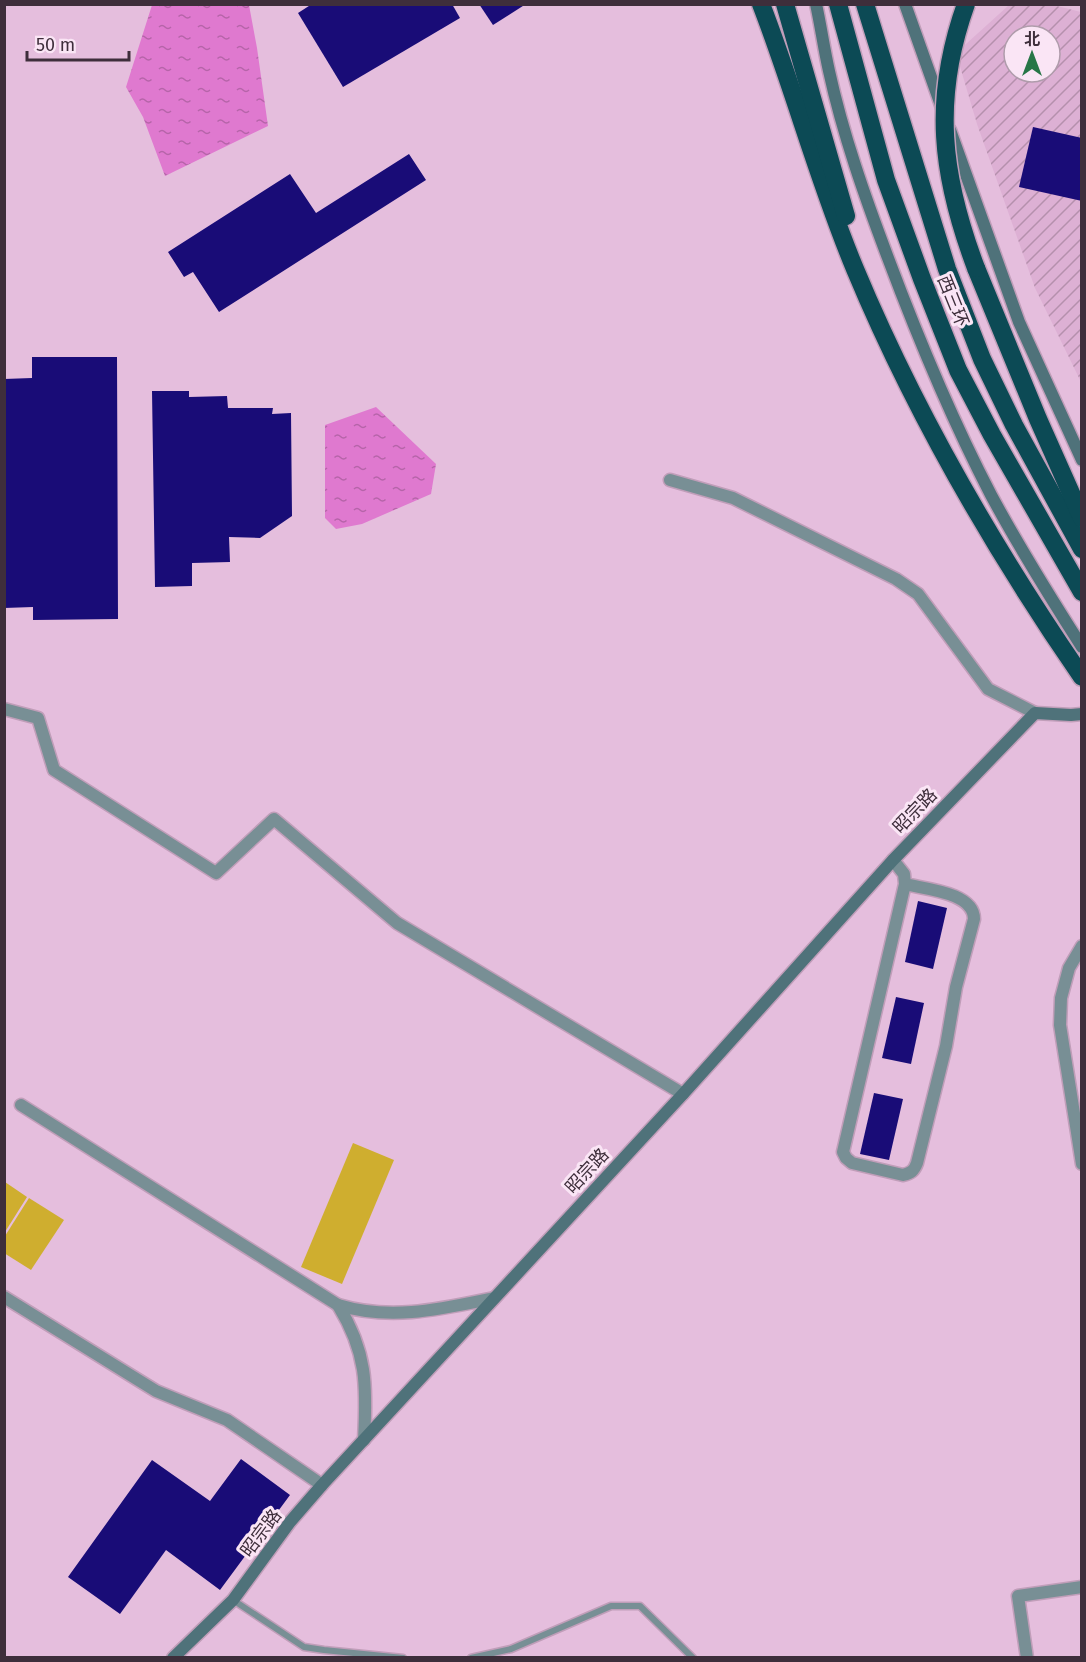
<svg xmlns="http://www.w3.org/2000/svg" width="1086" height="1662" font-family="'Fira Sans','Noto Sans SC',sans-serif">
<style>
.industrial{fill:url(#industrial-furrows);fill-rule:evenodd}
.pitch{fill:#cfae2f}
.water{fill:url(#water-ripples)}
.building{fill:#190c77}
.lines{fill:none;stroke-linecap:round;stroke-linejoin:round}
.lane-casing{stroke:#c09eb9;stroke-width:9}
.street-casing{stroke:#c09eb9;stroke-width:15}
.secondary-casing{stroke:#c09eb9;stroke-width:15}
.highway-casing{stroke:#c09eb9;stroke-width:21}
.lane{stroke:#788f95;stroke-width:6}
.street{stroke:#788f95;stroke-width:12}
.secondary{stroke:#4f727a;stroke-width:12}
.highway{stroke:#0c4a55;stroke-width:18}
.highway-bridge-casing{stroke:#c09eb9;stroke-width:21;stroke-linecap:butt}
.highway-bridge{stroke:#0c4a55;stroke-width:18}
.labels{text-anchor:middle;stroke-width:6;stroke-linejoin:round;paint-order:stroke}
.street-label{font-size:18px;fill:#3e2e3b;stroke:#fae5f5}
</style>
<defs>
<pattern id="industrial-furrows" width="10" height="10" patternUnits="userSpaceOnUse" patternTransform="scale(1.5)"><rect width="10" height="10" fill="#ddb0d4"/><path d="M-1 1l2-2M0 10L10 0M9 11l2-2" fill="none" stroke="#b590ad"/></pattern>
<pattern id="water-ripples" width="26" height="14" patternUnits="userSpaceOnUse" patternTransform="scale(1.5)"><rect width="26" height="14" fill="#df79cf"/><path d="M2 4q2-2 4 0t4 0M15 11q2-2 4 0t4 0" fill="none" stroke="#b664a9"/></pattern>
</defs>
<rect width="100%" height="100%" fill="#e5bedd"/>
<!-- industrial -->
<path class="industrial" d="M1009 5H1053L1081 12V382L1035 288 977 124 956 53ZM1014 36H1050V72H1014Z"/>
<!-- pitch -->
<g class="pitch">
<polygon points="353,1143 394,1160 342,1284 301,1267"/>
<polygon points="5,1182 27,1197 5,1232"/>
<polygon points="29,1198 64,1220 31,1270 4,1253 5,1236"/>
</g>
<!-- water -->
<g class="water">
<polygon points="152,5 249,5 257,48 268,126 165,176 143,117 126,87"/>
<polygon points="376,407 436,464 431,494 362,524 336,529 325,518 325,425"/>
</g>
<!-- building -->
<g class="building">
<polygon points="312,4 452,4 460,18 343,87 298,13"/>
<polygon points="479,4 526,4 493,25"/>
<polygon points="1033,127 1082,138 1082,201 1019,187"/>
<polygon points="409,154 426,180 219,312 193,272 184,277 168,252 290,174 316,213"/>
<polygon points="32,357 117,357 118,619 33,620 33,607 4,608 4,379 32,378"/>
<polygon points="152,391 189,391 189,397 227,396 228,408 273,408 272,414 291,413 292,516 260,538 229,537 230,562 192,563 192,586 155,587"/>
<polygon points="918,901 947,908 933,969 905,962"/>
<polygon points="896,997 924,1003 911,1064 882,1058"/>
<polygon points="874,1093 903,1099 889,1160 860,1154"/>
<polygon points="241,1459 290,1495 220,1590 166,1550 120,1614 68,1577 152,1460 210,1501"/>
</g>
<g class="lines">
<defs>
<g id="lane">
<polyline points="233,1600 304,1647 324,1650 403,1658"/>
<polyline points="471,1658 511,1649 611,1606 640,1606 693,1658"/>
</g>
<g id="street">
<polyline points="670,480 733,498 896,579 918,594 988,689 1035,713"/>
<polyline points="4,709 38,718 54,770 216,873 274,819 397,923 683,1094"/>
<path d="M893 860 904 874 905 884 843 1152 846 1158 852 1163 903 1175C911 1173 914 1171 917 1163L946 1046 956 987 974 919C974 892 924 889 905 884"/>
<polyline points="1082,946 1069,968 1061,998 1060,1025 1082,1164"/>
<polyline points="21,1105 338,1305"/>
<polyline points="4,1297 156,1391 227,1420 322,1485"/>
<path d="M364 1440C367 1385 367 1352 338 1305 391 1321 441 1309 494 1298"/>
<polyline points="1027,1658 1018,1596 1082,1587"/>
</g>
<g id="secondary">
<path d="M816 4C821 27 824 49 829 71 843 135 865 197 888 258 918 338 951 418 991 495 1019 547 1050 597 1082 647"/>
<polyline points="905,4 942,108"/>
<polyline points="950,130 1019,322 1082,460"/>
<polyline points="173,1658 233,1600 290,1522 322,1485 683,1094 893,860 1035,713 1071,715 1082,714"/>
</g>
<g id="highway">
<path d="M761 4C795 92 819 183 855 269 915 413 994 549 1082 677"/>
<polyline points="785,4 846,216"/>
<polyline points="838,4 886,180 922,279 958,370 992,435 1082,592"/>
<polyline points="865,4 947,269 982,359 1014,425 1082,549"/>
<polyline points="976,268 1038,419 1082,518"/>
</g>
</defs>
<!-- lane casing -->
<use href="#lane" class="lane-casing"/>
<!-- street casing -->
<use href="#street" class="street-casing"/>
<!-- secondary casing -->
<use href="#secondary" class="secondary-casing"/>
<!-- highway casing -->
<use href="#highway" class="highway-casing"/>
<!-- lane -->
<use href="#lane" class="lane"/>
<!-- street -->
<use href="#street" class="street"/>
<!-- secondary -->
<use href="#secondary" class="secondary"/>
<!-- highway -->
<use href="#highway" class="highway"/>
<defs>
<path id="highway-bridge" d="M966 4C932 99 941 175 976 268"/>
</defs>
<!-- highway-bridge casing -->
<use href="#highway-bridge" class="highway-bridge-casing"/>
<!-- highway-bridge -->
<use href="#highway-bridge" class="highway-bridge"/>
</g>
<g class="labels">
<!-- street labels -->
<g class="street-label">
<text transform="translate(953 301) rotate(68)" y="6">西三环</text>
<text transform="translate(915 811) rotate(-46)" y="6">昭宗路</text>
<text transform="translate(587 1171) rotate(-47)" y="6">昭宗路</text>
<text transform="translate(261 1533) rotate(-53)" y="6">昭宗路</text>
</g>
</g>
<!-- border -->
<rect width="1086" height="1662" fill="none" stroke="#3e2e3b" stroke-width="12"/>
<!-- north arrow -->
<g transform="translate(1032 54)"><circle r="28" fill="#fae5f5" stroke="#af9cab" stroke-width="1.5"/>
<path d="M0-4.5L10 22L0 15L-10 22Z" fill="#277647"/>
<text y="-9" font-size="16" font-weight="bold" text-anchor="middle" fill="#3e2e3b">北</text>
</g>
<!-- scale -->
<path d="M27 51v9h102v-9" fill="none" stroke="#3e2e3b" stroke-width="3"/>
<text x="36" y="51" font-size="18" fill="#3e2e3b" stroke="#fae5f5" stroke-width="4.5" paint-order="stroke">50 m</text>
</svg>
